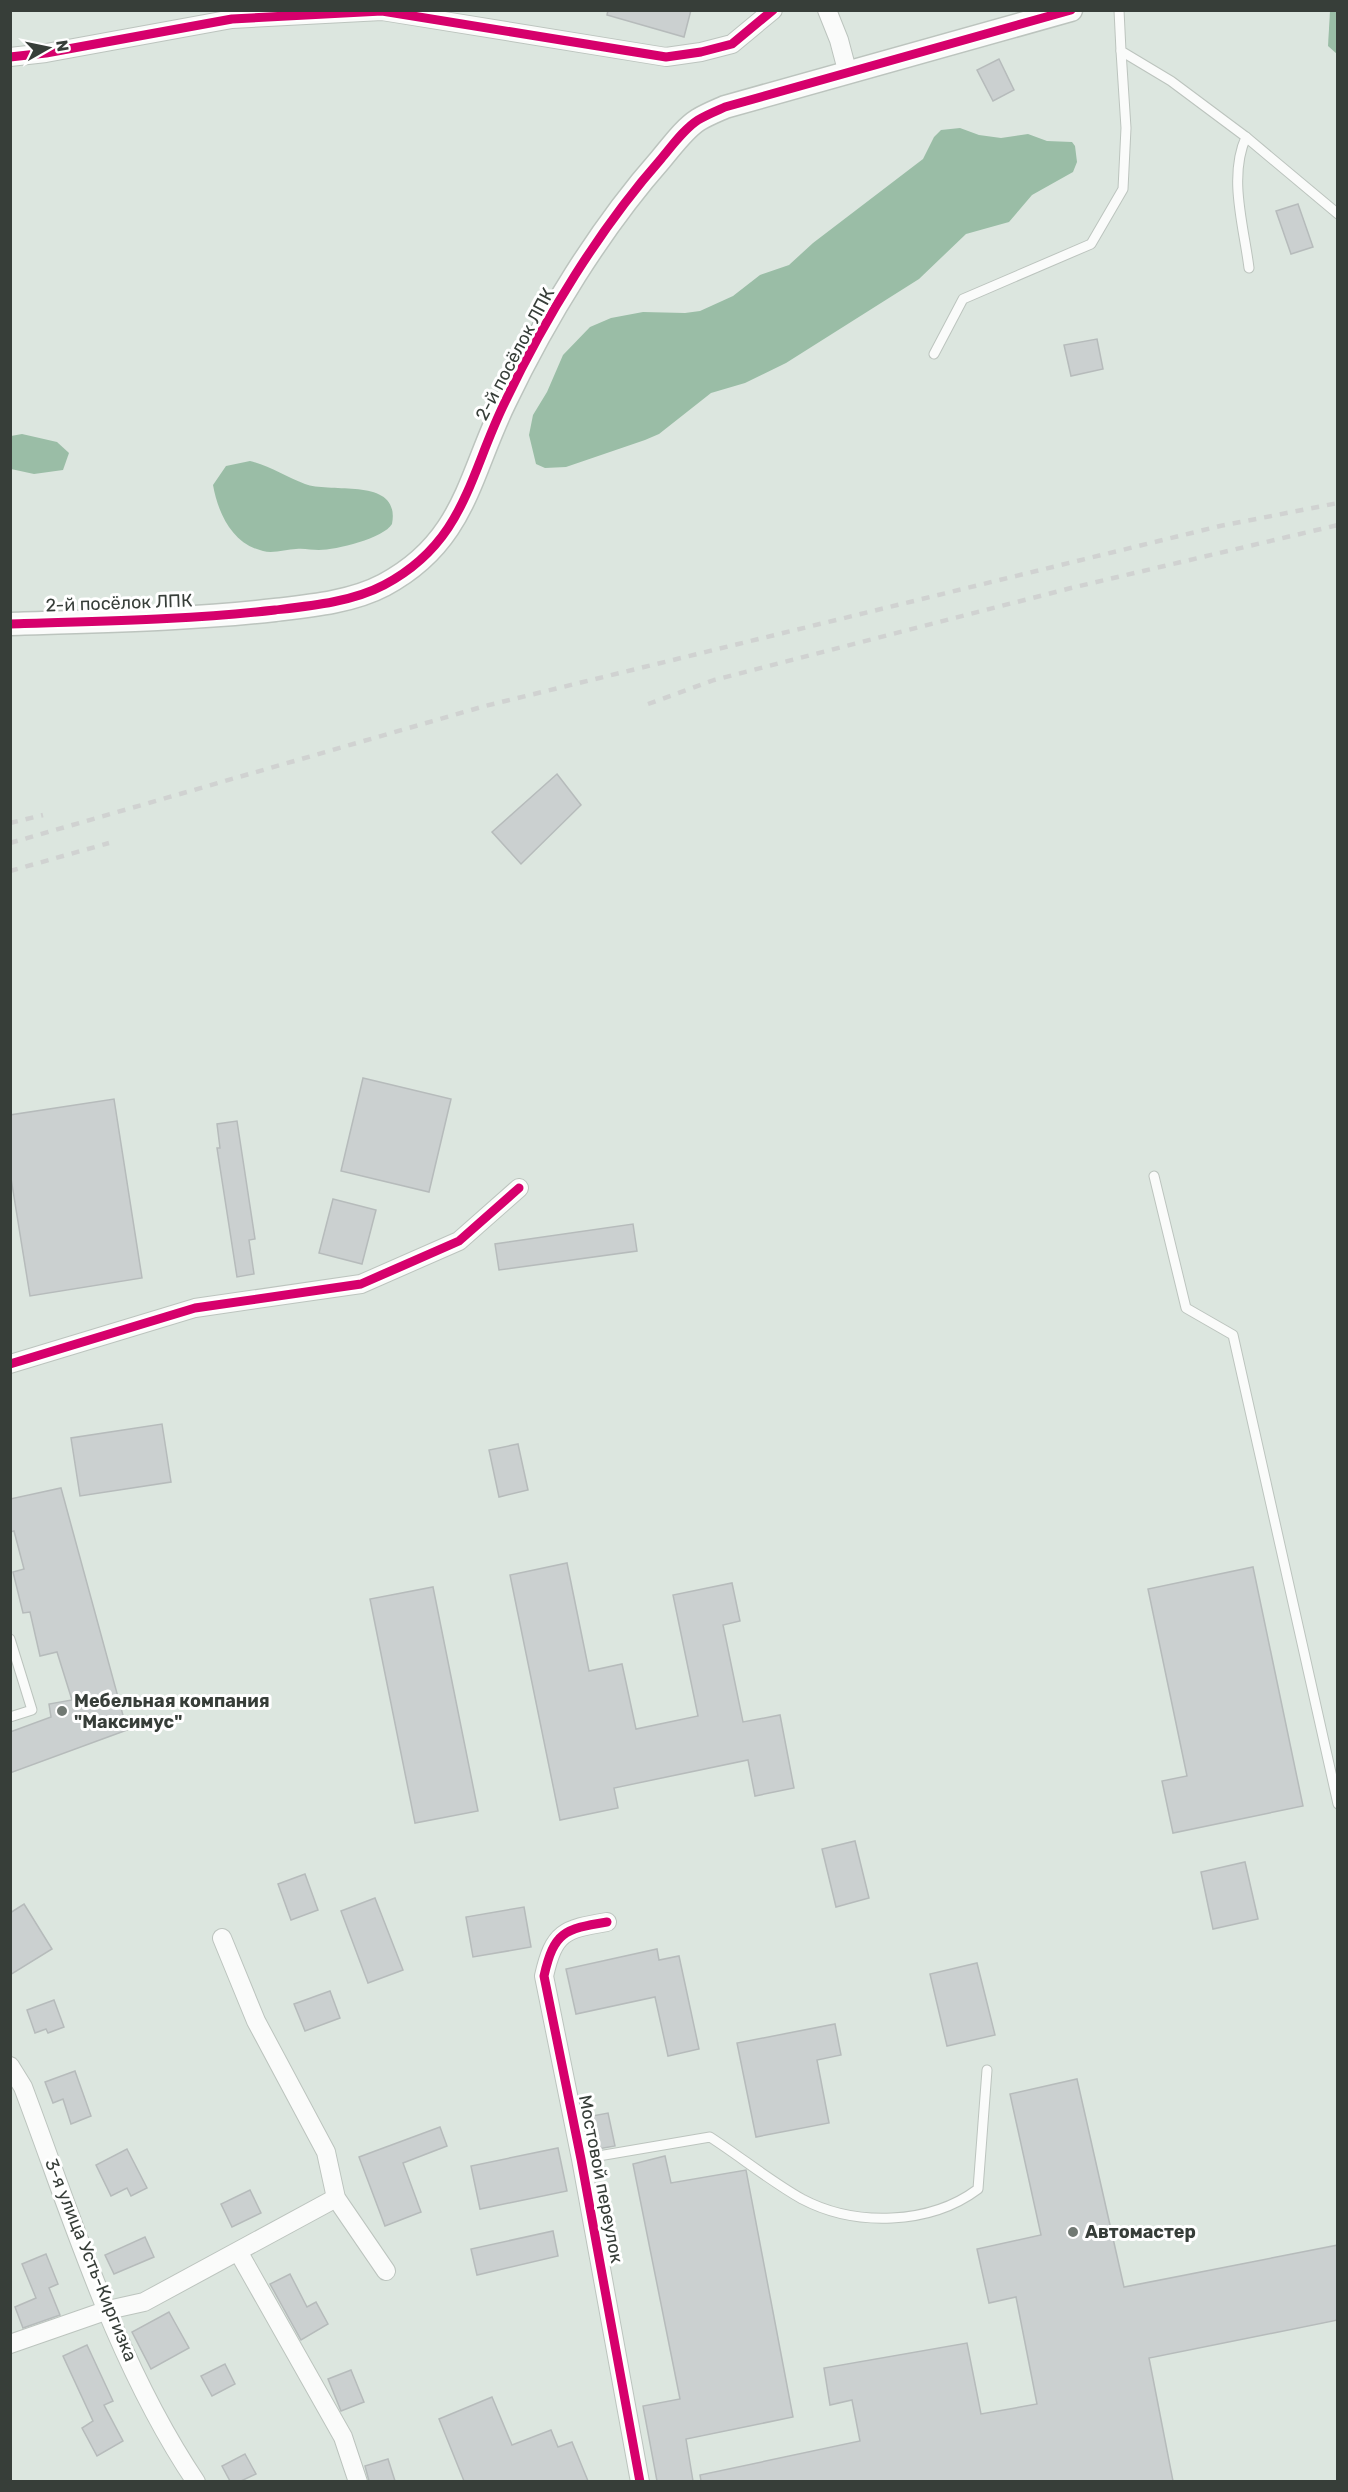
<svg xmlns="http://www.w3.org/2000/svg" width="1348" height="2492" font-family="Rubik,sans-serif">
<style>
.water{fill:#9abda6}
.building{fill:#cbd0d0;stroke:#b6bbbb;stroke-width:1.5}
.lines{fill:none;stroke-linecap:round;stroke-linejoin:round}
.service-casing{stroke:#bcc4be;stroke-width:11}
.minor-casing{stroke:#bcc4be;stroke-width:20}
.tertiary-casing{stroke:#bcc4be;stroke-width:25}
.service{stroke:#fafbfa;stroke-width:9}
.minor{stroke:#fafbfa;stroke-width:18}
.tertiary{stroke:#fafbfa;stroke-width:22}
.rail{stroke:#d0d2d1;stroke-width:4.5;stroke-dasharray:8 8;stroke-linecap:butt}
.cycleway-casing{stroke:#fff;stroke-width:13}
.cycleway{stroke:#d6006c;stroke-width:9}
.poi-dot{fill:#717973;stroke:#fff;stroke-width:2}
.labels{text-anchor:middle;stroke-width:6;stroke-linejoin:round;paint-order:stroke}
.street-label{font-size:18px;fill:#373e39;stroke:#fff}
.poi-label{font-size:18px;font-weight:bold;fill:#373e39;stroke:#fff;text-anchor:start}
</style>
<rect width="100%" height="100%" fill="#dce6df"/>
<!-- water -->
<g class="water">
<polygon points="1330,11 1337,11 1337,54 1328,46"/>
<polygon points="960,128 979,135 1001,138 1028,134 1047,141 1072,142 1075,146 1077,162 1073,172 1032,195 1009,222 966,234 919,279 786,363 745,383 711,393 659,434 645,440 566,467 545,468 536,464 529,435 533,415 547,392 563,355 590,327 611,318 643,312 685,313 700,311 733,296 760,275 789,265 813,243 923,159 934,137 941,130"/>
<polygon points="22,434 57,442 69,453 63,470 34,474 11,469 11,436"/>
<path d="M250 461C270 466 286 477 305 484 332 494 401 476 392 524 384 538 336 550 319 550 311 550 304 548 296 549 287 549 273 554 263 551 232 544 218 513 213 485L226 466Z"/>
</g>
<!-- building -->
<g class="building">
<polygon points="608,10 691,10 684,37 607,15"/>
<polygon points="999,59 1014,90 993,101 977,70"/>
<polygon points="1298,204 1313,247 1291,254 1276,211"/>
<polygon points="1097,339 1103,369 1071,376 1064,345"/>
<polygon points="557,774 581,805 521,864 492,832"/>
<polygon points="363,1078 451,1099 429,1192 341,1171"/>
<polygon points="114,1099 142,1278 30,1296 10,1172 10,1115"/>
<polygon points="237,1121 255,1239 249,1240 254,1274 237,1277 217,1148 220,1148 217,1124"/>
<polygon points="333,1199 376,1210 362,1264 319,1253"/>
<polygon points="633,1224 637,1251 499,1270 495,1244"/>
<polygon points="162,1424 171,1482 80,1496 71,1438"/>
<polygon points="518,1444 528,1490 499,1497 489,1450"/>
<polygon points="61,1488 127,1730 10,1773 10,1732 51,1717 49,1704 72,1700 57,1652 40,1656 30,1612 23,1613 13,1572 24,1569 14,1531 10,1532 10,1499"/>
<polygon points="567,1563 589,1671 622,1664 636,1729 698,1716 673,1595 732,1583 740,1621 723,1625 743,1722 780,1715 794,1788 755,1796 748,1760 614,1788 618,1808 560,1820 510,1575"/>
<polygon points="1253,1567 1303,1806 1173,1833 1162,1781 1187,1776 1148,1589"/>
<polygon points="433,1587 478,1811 415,1823 370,1599"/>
<polygon points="855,1841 869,1898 836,1907 822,1849"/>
<polygon points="1245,1862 1258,1919 1213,1929 1201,1872"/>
<polygon points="305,1874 318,1910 291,1920 278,1884"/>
<polygon points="375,1898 403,1970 368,1983 341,1911"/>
<polygon points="24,1904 52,1949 10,1975 10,1913"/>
<polygon points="524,1907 531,1947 473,1957 466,1917"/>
<polygon points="657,1949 659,1960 679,1956 699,2049 668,2056 655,1997 576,2014 566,1969"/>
<polygon points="977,1963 995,2035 947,2046 930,1974"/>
<polygon points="330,1991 340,2018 305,2031 294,2004"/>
<polygon points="54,2000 64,2027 48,2033 46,2029 35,2033 27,2010"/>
<polygon points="835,2024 841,2055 817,2060 829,2123 756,2137 737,2043"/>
<polygon points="75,2071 91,2116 71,2124 63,2099 53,2103 45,2082"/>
<polygon points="1077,2079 1124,2287 1338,2245 1338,2320 1149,2358 1173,2481 701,2481 700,2475 860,2441 852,2400 830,2405 824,2368 967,2343 981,2414 1037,2404 1016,2297 989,2303 977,2249 1041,2235 1010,2094"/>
<polygon points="608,2113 615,2146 598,2149 592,2116"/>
<polygon points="440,2127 447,2146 403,2163 421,2212 385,2226 359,2157"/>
<polygon points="558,2148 567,2191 480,2209 471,2166"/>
<polygon points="127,2149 147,2188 131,2196 127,2188 111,2196 96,2165"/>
<polygon points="665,2156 671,2183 746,2170 793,2417 686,2439 693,2481 657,2481 643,2406 680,2399 633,2164"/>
<polygon points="250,2190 261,2213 232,2227 221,2204"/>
<polygon points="553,2231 558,2256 477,2275 471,2249"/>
<polygon points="145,2237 154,2257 114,2274 105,2255"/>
<polygon points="46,2254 58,2284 49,2288 60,2315 23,2328 15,2307 36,2298 22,2264"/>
<polygon points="290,2274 307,2307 316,2302 328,2324 301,2340 270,2284"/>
<polygon points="169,2312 189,2348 151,2369 132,2332"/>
<polygon points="87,2345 113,2401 104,2405 123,2441 97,2456 82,2428 93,2421 63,2356"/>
<polygon points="225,2364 235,2384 212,2396 201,2376"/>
<polygon points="351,2370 364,2402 341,2411 328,2379"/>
<polygon points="492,2397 512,2445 551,2430 558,2447 572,2442 588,2481 464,2481 439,2419"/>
<polygon points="245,2454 256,2474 241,2481 230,2481 222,2466"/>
<polygon points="388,2459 395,2481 369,2481 365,2466"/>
</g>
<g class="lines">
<defs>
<g id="service">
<path d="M1119 10 1121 51 1171 81 1246 137C1228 177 1244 227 1249 268"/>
<polyline points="1246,137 1338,214"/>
<polyline points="934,354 963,299 1091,244 1123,189 1126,128 1121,51"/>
<polyline points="1154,1176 1186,1308 1233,1335 1338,1804"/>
<polyline points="10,1639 32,1710 10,1717"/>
<path d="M581 2159 710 2137C741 2157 770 2181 802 2199 855 2227 930 2225 978 2189L987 2070"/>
</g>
<g id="minor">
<polyline points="827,10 839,40 848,74"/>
<polyline points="10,57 46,53 232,19 382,11 666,57 701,52 732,44 773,10"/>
<polyline points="10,1364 195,1308 361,1284 459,1241 519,1188"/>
<path d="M607 1922C564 1929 554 1932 544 1976L581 2159 640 2482"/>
<polyline points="222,1938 256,2021 326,2152 336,2198 386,2271"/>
<path d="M10 2066 23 2087C73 2220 116 2363 196 2482"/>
<polyline points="239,2253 343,2437 358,2482"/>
<polyline points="10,2344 108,2310 144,2302 336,2198"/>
</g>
<path id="tertiary" d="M10 624C99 621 187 620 275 610 310 606 352 602 384 585 465 542 469 475 505 402 545 318 600 228 661 159 672 146 684 129 698 120 706 115 716 111 725 107L1071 10"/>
</defs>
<!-- service casing -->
<use href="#service" class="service-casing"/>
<!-- minor casing -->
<use href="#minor" class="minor-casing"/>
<!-- tertiary casing -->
<use href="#tertiary" class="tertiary-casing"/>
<!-- service -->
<use href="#service" class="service"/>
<!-- minor -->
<use href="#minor" class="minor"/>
<!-- tertiary -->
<use href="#tertiary" class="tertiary"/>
<!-- rail -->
<g class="rail">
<polyline points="648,704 714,680 1071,588 1338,525"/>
<polyline points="10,823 43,815"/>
<polyline points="10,843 485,706 1220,526 1338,503"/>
<polyline points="10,871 109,843"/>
</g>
<defs>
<g id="cycleway">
<polyline points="10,57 46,53 232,19 382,11 666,57 701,52 732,44 773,10"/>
<path d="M10 624C99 621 187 620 275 610 310 606 352 602 384 585 465 542 469 475 505 402 545 318 600 228 661 159 672 146 684 129 698 120 706 115 716 111 725 107L1071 10"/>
<polyline points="10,1364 195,1308 361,1284 459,1241 519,1188"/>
<path d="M607 1922C564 1929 554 1932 544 1976L581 2159 640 2482"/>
</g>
</defs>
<!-- cycleway casing -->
<use href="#cycleway" class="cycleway-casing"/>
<!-- cycleway -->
<use href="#cycleway" class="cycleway"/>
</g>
<!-- markers -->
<g class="poi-dot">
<circle cx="62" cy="1711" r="6"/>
<circle cx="1073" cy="2232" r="6"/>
</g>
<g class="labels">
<!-- street labels -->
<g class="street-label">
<text transform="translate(515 354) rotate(-62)" y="6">2-й посёлок ЛПК</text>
<text transform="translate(119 603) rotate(-2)" y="6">2-й посёлок ЛПК</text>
<text transform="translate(601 2179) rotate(79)" y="6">Мостовой переулок</text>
<text transform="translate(91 2260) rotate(68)" y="6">3-я улица Усть-Киргизка</text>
</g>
<!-- poi labels -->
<g class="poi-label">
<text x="74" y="1707">Мебельная компания<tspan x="74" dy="21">"Максимус"</tspan></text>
<text x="1085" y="2238">Автомастер</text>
</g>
</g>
<!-- border -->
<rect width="1348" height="2492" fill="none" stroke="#373e39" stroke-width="24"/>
<!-- north arrow -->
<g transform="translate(48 48) rotate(81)" stroke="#ffffff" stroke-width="4.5" paint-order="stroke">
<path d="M0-4.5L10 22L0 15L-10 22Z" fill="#373e39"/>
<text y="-9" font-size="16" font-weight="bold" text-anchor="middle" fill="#373e39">N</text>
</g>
</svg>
